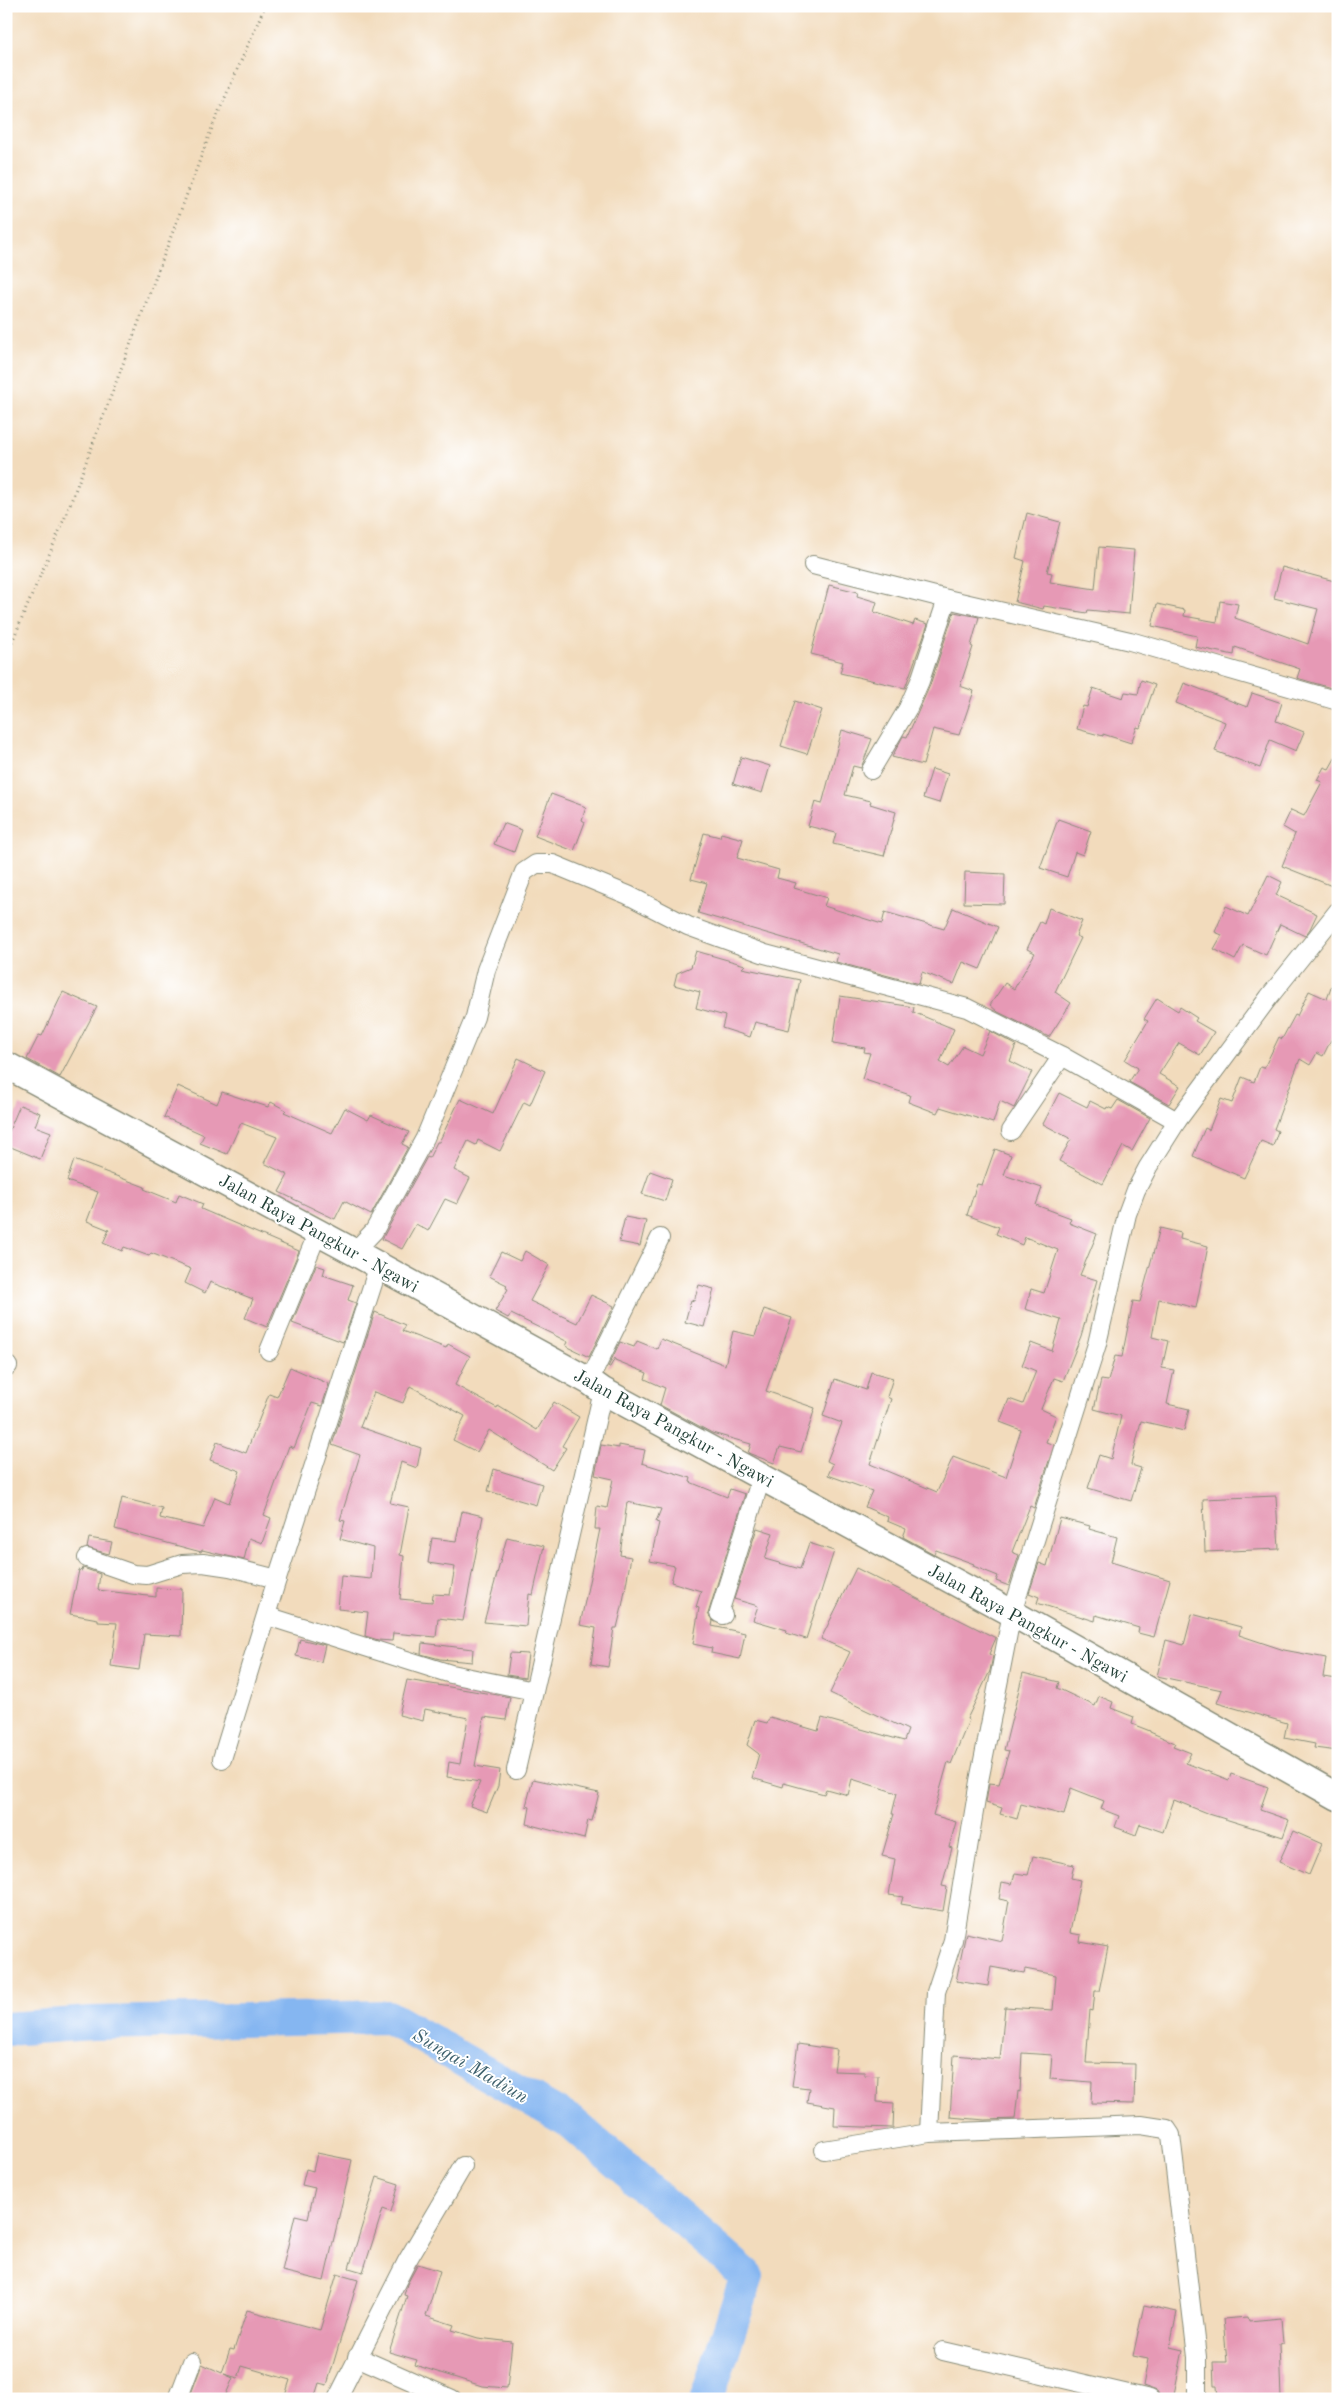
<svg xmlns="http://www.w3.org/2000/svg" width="1344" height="2405" font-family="'Old Standard TT',serif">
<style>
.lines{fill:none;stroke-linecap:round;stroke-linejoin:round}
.river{stroke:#85b6f1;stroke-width:34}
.building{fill:#e699b5}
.minor-casing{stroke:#888c78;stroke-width:20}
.secondary-casing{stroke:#888c78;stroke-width:29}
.path{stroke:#888c78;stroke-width:3;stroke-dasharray:1 4;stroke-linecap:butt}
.minor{stroke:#fff;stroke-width:18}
.secondary{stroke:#fff;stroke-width:26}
.labels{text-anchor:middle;stroke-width:4;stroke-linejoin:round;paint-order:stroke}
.street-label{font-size:18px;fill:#1f3d34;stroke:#fff}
.water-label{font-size:19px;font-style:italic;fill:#3e616d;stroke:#fff}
</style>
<rect width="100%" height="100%" fill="#fff"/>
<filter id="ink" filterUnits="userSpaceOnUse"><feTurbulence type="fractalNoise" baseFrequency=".02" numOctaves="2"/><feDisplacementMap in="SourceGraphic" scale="10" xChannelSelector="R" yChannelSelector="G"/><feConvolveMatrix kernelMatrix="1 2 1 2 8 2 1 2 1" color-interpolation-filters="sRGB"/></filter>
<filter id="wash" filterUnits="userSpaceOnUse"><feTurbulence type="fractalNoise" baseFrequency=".0096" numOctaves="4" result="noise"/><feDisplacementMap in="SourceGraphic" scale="20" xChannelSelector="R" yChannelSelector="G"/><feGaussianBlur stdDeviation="1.12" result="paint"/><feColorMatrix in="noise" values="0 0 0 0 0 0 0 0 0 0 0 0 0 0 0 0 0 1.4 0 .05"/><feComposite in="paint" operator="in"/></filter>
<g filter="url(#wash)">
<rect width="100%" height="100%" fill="#f2dbbc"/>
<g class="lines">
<!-- river -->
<polyline class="river" points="6,2029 92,2023 388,2017 571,2122 747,2276 707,2399"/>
</g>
<g id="blocks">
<!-- building -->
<g class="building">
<polygon points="1027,513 1060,522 1047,572 1052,573 1050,582 1095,589 1099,547 1134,550 1129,614 1088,610 1087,613 1044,606 1043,609 1015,602 1025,561 1016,558"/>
<polygon points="1282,567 1338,582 1338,690 1297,678 1300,669 1235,647 1234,655 1195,647 1197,636 1152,626 1157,604 1185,610 1184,616 1217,622 1220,601 1238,604 1235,618 1308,644 1318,609 1274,598"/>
<polygon points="829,585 858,592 857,596 877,602 874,612 913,625 915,620 928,624 905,688 840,673 843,662 811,654"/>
<polygon points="954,612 979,617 971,646 973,647 960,686 974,691 959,735 933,729 923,765 892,757 903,736 907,737 930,685"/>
<polygon points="1141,680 1155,685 1140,728 1137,727 1131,743 1103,734 1103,736 1077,729 1083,706 1087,707 1093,688 1123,698 1125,692 1138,694"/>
<polygon points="1184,683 1247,707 1252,693 1282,703 1276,721 1304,732 1296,751 1270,740 1260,768 1215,751 1225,722 1176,703"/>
<polygon points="795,701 822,710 807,754 781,746"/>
<polygon points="842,730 872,739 861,768 853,766 845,795 871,801 870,804 896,812 884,856 833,844 836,833 808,826 815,802 822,804"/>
<polygon points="1338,753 1338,871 1332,886 1282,866 1295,834 1283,827 1291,810 1304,816 1322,782 1317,780 1324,767 1329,769"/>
<polygon points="741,757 770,766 762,793 733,784"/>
<polygon points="932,769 948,774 939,803 923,798"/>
<polygon points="551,794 586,807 582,820 585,822 574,851 535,836"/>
<polygon points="1058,819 1091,831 1083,855 1075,852 1067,877 1040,868"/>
<polygon points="503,823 522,830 514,852 494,844"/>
<polygon points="704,833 720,837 721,833 743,839 737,858 779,870 777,878 796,883 794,888 827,898 824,906 882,924 885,912 944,929 953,908 998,927 980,969 963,962 954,984 922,972 919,984 836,962 838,954 698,913 707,883 691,879"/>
<polygon points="965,872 1005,874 1004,904 964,903"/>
<polygon points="1268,875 1282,882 1276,895 1317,914 1310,929 1305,936 1280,924 1266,955 1243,945 1235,960 1214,949 1222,935 1215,932 1226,906 1248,916"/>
<polygon points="1049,908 1082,921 1076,936 1081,938 1055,992 1071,1003 1049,1037 998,1012 990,1005 1005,983 1014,989 1035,953 1027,949 1040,922 1044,924"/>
<polygon points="696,951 745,965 742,968 800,980 789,1030 755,1022 750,1037 722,1028 725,1016 696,1008 700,992 674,985 677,973 691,967"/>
<polygon points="1336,974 1338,1026 1323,1056 1317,1053 1310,1065 1300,1059 1274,1129 1278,1131 1273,1146 1261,1141 1244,1178 1193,1156 1205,1128 1209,1130 1221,1099 1232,1103 1242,1077 1254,1082 1260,1067 1264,1068 1279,1037 1282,1039 1295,1015 1297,1016 1309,991 1327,999"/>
<polygon points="63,992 97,1007 60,1077 27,1059 39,1035 42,1036"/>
<polygon points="840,996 914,1007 913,1012 954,1029 940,1062 949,1067 963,1046 980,1054 990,1031 1016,1045 1010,1061 1032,1072 1014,1108 1000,1101 993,1123 940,1107 937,1113 908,1102 910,1095 862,1079 870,1053 864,1052 865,1048 833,1043"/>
<polygon points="1157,998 1178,1011 1180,1007 1197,1018 1195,1021 1214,1032 1200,1055 1179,1043 1159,1074 1180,1086 1169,1104 1129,1082 1138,1068 1125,1060 1148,1021 1144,1019"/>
<polygon points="518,1058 545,1071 530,1105 524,1102 500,1151 478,1140 476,1145 468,1141 454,1170 470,1178 457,1204 445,1199 428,1231 416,1224 402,1249 382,1239 427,1157 429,1158 437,1142 439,1142 460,1099 493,1114"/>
<polygon points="178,1086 217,1104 222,1092 268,1107 271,1102 286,1110 284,1112 332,1133 345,1108 368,1120 371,1115 409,1132 402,1144 408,1147 371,1215 344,1201 335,1219 279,1192 288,1175 264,1163 277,1137 241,1123 227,1154 200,1143 204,1135 164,1117"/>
<polygon points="1059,1093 1087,1107 1090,1101 1106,1109 1107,1107 1112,1109 1118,1100 1150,1118 1132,1151 1123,1146 1103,1184 1059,1161 1071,1139 1043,1124"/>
<polygon points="20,1105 40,1113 35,1126 51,1132 40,1159 6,1145 6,1138"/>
<polygon points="995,1149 1011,1155 1004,1175 1042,1188 1036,1205 1071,1218 1069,1223 1097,1234 1080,1275 1097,1280 1081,1336 1063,1381 1054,1378 1041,1409 1056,1416 1046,1442 1054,1445 1034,1508 1030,1506 1012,1552 1019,1555 1009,1586 996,1581 998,1576 973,1566 974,1564 936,1550 934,1554 903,1537 906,1529 887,1521 888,1517 865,1507 872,1491 828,1475 833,1464 827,1461 842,1423 823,1416 835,1379 866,1390 871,1372 893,1378 887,1397 891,1399 870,1464 937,1492 953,1457 1006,1477 1021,1430 1000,1422 1009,1399 1023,1404 1036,1371 1022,1365 1031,1343 1052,1351 1061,1320 1025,1309 1031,1289 1044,1293 1058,1250 1025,1237 1022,1245 996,1234 999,1227 967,1215 977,1184 982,1185"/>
<polygon points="74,1160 145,1187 144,1189 176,1202 179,1194 203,1204 201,1209 299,1251 267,1327 245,1318 253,1299 210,1282 205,1293 185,1283 191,1269 151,1253 149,1256 124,1247 122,1251 103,1243 109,1230 87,1221 98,1192 67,1181"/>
<polygon points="650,1171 672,1179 665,1201 642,1194"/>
<polygon points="625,1217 646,1221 640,1246 619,1242"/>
<polygon points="1160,1228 1181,1233 1180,1239 1208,1246 1196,1308 1159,1299 1152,1337 1168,1341 1162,1368 1174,1370 1167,1404 1189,1409 1184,1431 1141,1421 1131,1465 1141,1468 1131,1501 1088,1488 1099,1455 1111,1459 1121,1416 1094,1409 1101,1380 1108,1381 1115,1356 1122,1357 1133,1301 1140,1302"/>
<polygon points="525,1251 549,1265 530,1301 577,1323 591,1295 614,1306 589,1357 566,1346 568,1342 548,1332 511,1314 508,1318 495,1311 508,1289 506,1288 507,1285 489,1276 501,1252 520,1261"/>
<polygon points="316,1265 325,1268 323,1275 353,1285 348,1300 356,1303 343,1342 292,1323"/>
<polygon points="699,1285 714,1289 704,1327 685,1322 691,1300 694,1301"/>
<polygon points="764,1309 792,1318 766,1391 815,1408 801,1452 780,1447 774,1463 748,1453 751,1444 712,1433 660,1405 665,1388 645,1379 647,1373 615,1360 615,1358 610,1367 608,1367 620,1342 634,1347 637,1341 657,1349 661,1339 725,1365 733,1331 755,1336"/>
<polygon points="375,1312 405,1325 402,1331 446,1348 448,1344 470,1356 455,1385 497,1408 498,1406 537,1430 554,1402 579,1417 562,1446 566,1448 552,1470 489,1430 477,1452 453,1440 465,1416 410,1386 403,1403 374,1392 360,1427 421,1448 417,1468 401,1462 390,1503 409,1507 400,1555 404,1556 400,1599 432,1602 433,1594 450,1595 455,1567 428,1563 432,1538 456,1541 462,1511 483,1516 463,1621 438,1618 436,1637 393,1633 392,1641 378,1640 365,1636 368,1612 338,1609 341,1576 371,1579 373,1548 340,1539 345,1521 340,1520 360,1455 332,1445"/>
<polygon points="290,1367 329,1384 322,1406 312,1403 294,1448 289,1446 264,1515 271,1518 262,1543 249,1538 244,1560 202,1550 201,1552 115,1529 122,1498 162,1508 160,1518 203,1528 215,1497 229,1503 240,1471 210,1460 217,1442 246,1453 269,1394 277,1397"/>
<polygon points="601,1445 619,1448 619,1445 645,1450 642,1463 691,1478 690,1482 727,1497 730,1489 745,1494 708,1614 713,1621 712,1626 745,1633 740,1659 711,1653 712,1648 693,1644 699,1608 696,1607 701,1591 671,1582 675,1566 650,1561 659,1523 656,1522 661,1509 627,1502 620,1555 631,1557 622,1607 617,1628 614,1628 608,1667 591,1664 596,1628 580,1625 600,1529 595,1529 597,1506 607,1508 613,1479 595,1475"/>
<polygon points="494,1469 542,1484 536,1505 488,1491"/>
<polygon points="1276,1496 1279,1549 1205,1552 1203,1499"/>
<polygon points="1060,1518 1090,1526 1089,1529 1117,1537 1111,1562 1170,1580 1154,1637 1138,1633 1139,1628 1096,1615 1095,1621 1037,1603 1039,1597 1029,1593 1039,1563 1047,1566"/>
<polygon points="757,1528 773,1533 765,1559 800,1569 809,1543 834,1551 806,1639 786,1633 787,1630 753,1620 758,1606 734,1599"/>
<polygon points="507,1537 544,1546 533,1595 529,1594 526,1626 484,1622"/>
<polygon points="89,1538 112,1542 109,1554 87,1548"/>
<polygon points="83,1568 100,1574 98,1590 156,1597 156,1588 182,1589 181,1636 144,1634 139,1670 111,1666 117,1623 98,1622 98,1619 70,1614 79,1570 82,1571"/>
<polygon points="856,1568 996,1638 989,1654 993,1656 990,1671 967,1719 969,1720 951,1764 948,1762 933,1815 956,1822 949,1847 952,1848 942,1886 947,1887 943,1911 901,1904 903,1897 889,1895 895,1859 882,1856 894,1814 892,1814 897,1793 852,1779 848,1795 826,1789 824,1794 784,1783 783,1787 752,1778 759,1754 747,1745 755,1720 767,1723 770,1717 818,1731 822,1718 904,1741 908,1730 830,1693 850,1652 821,1639"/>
<polygon points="1192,1614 1241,1627 1239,1635 1284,1650 1326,1658 1323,1677 1338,1679 1338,1751 1314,1748 1315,1744 1284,1738 1287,1723 1217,1703 1222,1690 1157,1676 1166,1640 1184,1645"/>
<polygon points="300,1639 325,1645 321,1662 296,1656"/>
<polygon points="422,1643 473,1649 472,1662 440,1659 421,1654"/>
<polygon points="510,1653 528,1654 525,1678 507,1675"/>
<polygon points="1023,1673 1059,1682 1057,1688 1095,1706 1099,1696 1113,1702 1111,1708 1134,1717 1132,1724 1150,1731 1150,1732 1175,1743 1173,1746 1191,1753 1186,1763 1229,1780 1231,1774 1268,1787 1260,1810 1289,1820 1283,1837 1209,1814 1174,1800 1163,1832 1140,1824 1136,1835 1115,1827 1119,1816 1101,1809 1104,1801 1071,1788 1064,1815 1021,1804 1017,1819 1000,1814 1002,1808 986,1803 989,1783 999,1784 1009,1751 1004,1750"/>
<polygon points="407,1680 510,1697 506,1720 484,1717 475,1766 500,1770 498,1786 487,1812 470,1806 480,1782 447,1777 449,1762 460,1764 468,1718 425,1709 423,1721 399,1715"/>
<polygon points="533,1779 599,1793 592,1821 588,1820 584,1839 527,1824 530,1807 526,1806"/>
<polygon points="1293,1831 1322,1844 1309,1875 1279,1862"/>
<polygon points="1033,1856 1074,1865 1071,1878 1080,1880 1070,1933 1081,1935 1080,1942 1108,1947 1099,1991 1095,1991 1093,2011 1090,2010 1086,2063 1135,2064 1134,2104 1091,2103 1092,2082 1050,2079 1052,2055 1022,2053 1020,2092 1018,2091 1015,2119 985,2120 950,2117 954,2055 1000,2059 1005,2007 1053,2010 1056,1975 1025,1969 1024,1973 991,1967 988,1986 956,1981 966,1933 1002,1941 1009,1901 999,1899 1002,1882 1012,1884 1015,1873 1028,1875"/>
<polygon points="798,2044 837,2050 834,2071 864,2072 864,2075 878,2076 877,2102 894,2103 893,2128 834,2126 835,2107 807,2102 809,2088 792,2086"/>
<polygon points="317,2153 352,2160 324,2281 282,2271 295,2215 308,2218 315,2188 302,2185 306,2169 313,2171"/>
<polygon points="377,2177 399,2184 391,2212 383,2209 363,2272 349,2268"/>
<polygon points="418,2264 440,2271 426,2316 454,2325 452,2330 478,2338 512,2342 507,2388 482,2386 415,2365 417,2360 389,2352 407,2296 404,2295 407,2284"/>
<polygon points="337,2274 358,2280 327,2385 319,2383 314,2399 284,2399 290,2380 242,2366 238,2378 224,2374 233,2378 224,2399 189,2399 202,2364 222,2373 230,2349 234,2350 247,2310 320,2330"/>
<polygon points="1144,2305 1177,2312 1170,2347 1183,2350 1173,2399 1160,2397 1157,2391 1143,2386 1148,2359 1133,2356"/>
<polygon points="1248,2317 1249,2321 1281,2318 1283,2343 1279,2344 1281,2398 1218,2399 1217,2386 1214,2386 1213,2362 1227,2362 1223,2319"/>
</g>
</g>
</g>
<g filter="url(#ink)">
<use href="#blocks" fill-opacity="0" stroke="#888c78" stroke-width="1"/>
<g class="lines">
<defs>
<g id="minor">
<polyline points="813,565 947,599 1130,641 1338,701"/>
<polyline points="871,770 908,708 920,681 947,599"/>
<polyline points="1011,1131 1062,1056"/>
<polyline points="354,1252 374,1231 425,1138 475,1017 486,970 524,872 536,864 553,864 628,895 688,926 765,954 967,1008 1062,1056 1177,1121"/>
<polyline points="269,1351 318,1232"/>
<polyline points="6,1365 8,1366"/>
<polyline points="589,1381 660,1238"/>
<polyline points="87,1558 133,1574 147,1575 182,1564 203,1563 230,1567 277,1579"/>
<polyline points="723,1615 719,1613 762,1475"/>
<polyline points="267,1616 451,1674 534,1691"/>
<polyline points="222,1759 277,1579 379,1265"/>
<polyline points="516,1770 603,1391"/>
<polyline points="824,2150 929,2133"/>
<polyline points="943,2351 1150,2399"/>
<polyline points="357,2357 452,2399"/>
<polyline points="178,2399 192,2362"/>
<polyline points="337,2399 407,2261 463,2166"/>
<polyline points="1197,2399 1197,2357 1171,2135 1167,2129 1141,2125 929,2133 936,1992 953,1940 979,1781 1012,1613 1097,1344 1127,1214 1136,1190 1148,1167 1177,1121 1269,997 1338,911"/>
</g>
<polyline id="secondary" points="6,1065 354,1252 589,1381 603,1391 1012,1613 1338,1797"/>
</defs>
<!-- minor casing -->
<use href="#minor" class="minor-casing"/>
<!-- secondary casing -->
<use href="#secondary" class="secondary-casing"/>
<!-- path -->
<polyline class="path" points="6,656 66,515 213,125 265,6"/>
<!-- minor -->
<use href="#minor" class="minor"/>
<!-- secondary -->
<use href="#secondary" class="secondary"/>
</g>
</g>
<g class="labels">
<!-- street labels -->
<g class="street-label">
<text transform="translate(319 1233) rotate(29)" y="6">Jalan Raya Pangkur - Ngawi</text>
<text transform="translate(674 1428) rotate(29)" y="6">Jalan Raya Pangkur - Ngawi</text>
<text transform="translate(1028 1623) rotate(29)" y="6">Jalan Raya Pangkur - Ngawi</text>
</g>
<!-- water labels -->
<g class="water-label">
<text transform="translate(471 2065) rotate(30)" y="7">Sungai Madiun</text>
</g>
</g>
<!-- margin -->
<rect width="1344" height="2405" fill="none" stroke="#fff" stroke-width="25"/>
</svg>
